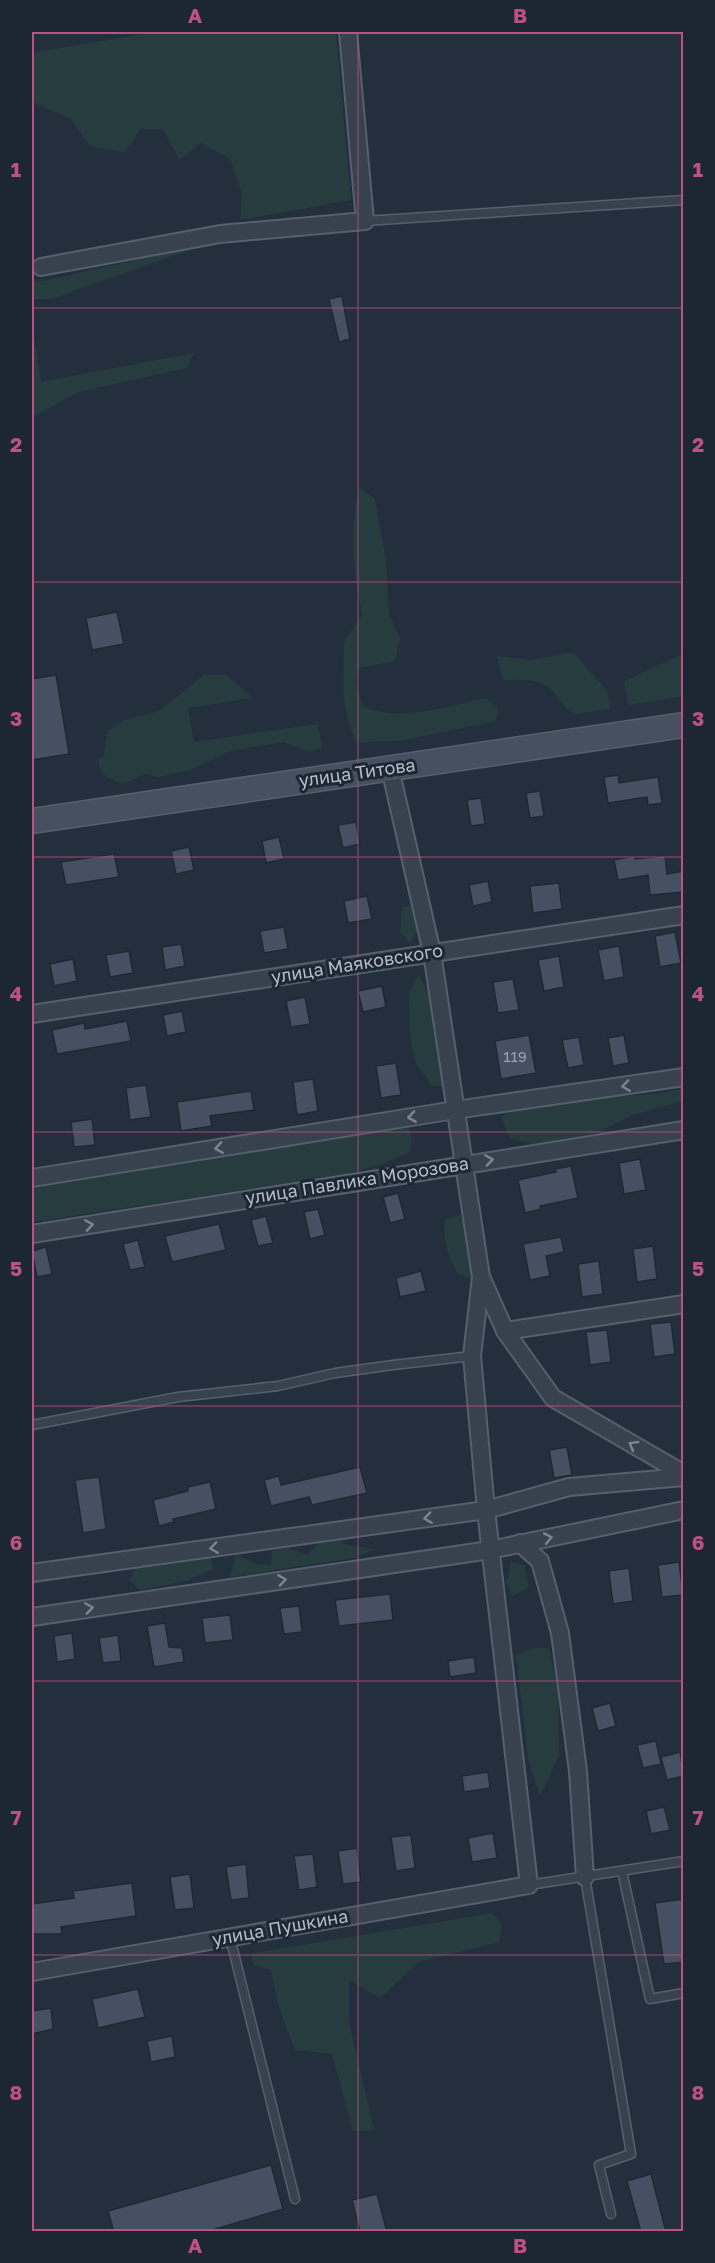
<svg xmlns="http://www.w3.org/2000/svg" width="715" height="2263" font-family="'Golos Text',sans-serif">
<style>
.green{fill:#263c3f}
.building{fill:#455162;stroke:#1f2835;stroke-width:1.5}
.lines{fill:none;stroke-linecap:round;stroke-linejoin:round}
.service-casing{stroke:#565f6c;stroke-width:11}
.minor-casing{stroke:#565f6c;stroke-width:20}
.secondary-casing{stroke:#565f6c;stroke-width:27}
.service{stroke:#38414e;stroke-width:8}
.minor{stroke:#38414e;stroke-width:16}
.secondary{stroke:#465061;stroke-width:24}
.oneway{stroke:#7c8592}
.grid{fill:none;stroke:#bd5182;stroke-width:1.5;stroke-opacity:0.55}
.labels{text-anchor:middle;stroke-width:6;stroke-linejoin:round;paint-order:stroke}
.number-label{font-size:15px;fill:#98a1af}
.street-label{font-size:18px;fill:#b4bcc9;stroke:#1d2633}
.neatline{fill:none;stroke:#bd5182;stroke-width:2}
.grid-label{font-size:20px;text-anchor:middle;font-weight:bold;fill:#bd5182}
</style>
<rect width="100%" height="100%" fill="#242f3e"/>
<!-- green -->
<g class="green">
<polygon points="155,32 336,32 351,200 240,220 242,195 230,159 201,143 179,160 163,129 141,129 125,152 90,146 71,119 32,102 32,53"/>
<polygon points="201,246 51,299 32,299 32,275 37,282"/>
<polygon points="32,322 41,382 194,353 187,368 78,392 35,416 32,415"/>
<path d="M359 487 375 499 386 561 389 614 400 638 395 661 359 668 356 681 362 706C398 723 449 706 486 698L498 709 496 721 404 740 356 743 348 721 343 693 344 642 362 615C353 565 349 539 359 487Z"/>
<path d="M573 652 608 692 610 709 574 714C564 707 561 702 554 693 543 677 520 680 503 680L497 656 530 660Z"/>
<polygon points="683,654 683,696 628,705 624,681"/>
<path d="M204 675H226L253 698 188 708 194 742 318 724 322 748 309 752 283 742 231 751 190 770 159 777 144 774 123 784C109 779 100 776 98 759L104 756 107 731 125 720 159 711Z"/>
<polygon points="413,905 419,929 410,944 400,931 402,907"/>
<polygon points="419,974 446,1033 451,1071 443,1086 432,1086 416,1063 410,1038 409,992"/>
<path d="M683 1088V1101L633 1115 594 1134 533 1144 510 1138 501 1117C552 1085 627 1105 683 1088Z"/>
<polygon points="408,1127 412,1138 410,1152 382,1164 348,1174 32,1222 32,1183 360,1131"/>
<path d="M460 1214C472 1236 479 1254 471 1279L458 1274C448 1256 443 1242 445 1220Z"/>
<polygon points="345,1535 343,1544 375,1549 354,1558 230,1577 236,1554 256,1564 271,1565 272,1551 288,1548 307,1555 322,1540"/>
<polygon points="210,1555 213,1569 186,1581 140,1590 129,1580 135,1568 155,1560"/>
<polygon points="511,1562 524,1565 529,1587 513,1596 506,1583"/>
<polygon points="534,1648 549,1648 558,1691 559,1756 540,1796 528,1758 516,1655"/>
<polygon points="493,1913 502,1925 499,1942 419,1962 380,1998 349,1980 349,2022 374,2130 353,2131 332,2054 295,2050 278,2005 271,1970 254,1965 250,1954"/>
</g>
<!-- building -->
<g class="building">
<polygon points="342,296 350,339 339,342 329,299"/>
<polygon points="117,612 124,644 92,650 86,618"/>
<polygon points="56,675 69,754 32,760 32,679"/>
<polygon points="618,775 619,783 658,777 662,803 648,805 647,797 608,803 604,777"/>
<polygon points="540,791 544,816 530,818 526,793"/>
<polygon points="481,798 485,824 471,826 467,800"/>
<polygon points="356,822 360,844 343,848 338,825"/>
<polygon points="279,837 284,859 266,863 262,841"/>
<polygon points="189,847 194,870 176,874 171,851"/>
<polygon points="114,854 119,877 66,885 61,862"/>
<polygon points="634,856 635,859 665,856 667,874 684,871 684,892 650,895 648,875 618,880 614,860"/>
<polygon points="488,881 492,902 473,906 469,885"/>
<polygon points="559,883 562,909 533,913 530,886"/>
<polygon points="367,896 372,919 348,923 344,901"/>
<polygon points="284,927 288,949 264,953 260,931"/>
<polygon points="675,932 681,963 660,967 655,936"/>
<polygon points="181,944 185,966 165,970 162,947"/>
<polygon points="619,946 624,977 604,981 598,950"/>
<polygon points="129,951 133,973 110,977 106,955"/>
<polygon points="559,956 564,987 544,991 538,960"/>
<polygon points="73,959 77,981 54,986 50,964"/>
<polygon points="513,979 519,1010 498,1013 493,982"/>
<polygon points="382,986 386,1007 363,1012 358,991"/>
<polygon points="305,997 310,1024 291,1027 286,1001"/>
<polygon points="182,1011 186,1032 167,1036 163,1015"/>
<polygon points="127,1021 131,1041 57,1054 52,1030 84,1023 85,1029"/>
<polygon points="529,1035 536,1073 501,1079 495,1041"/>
<polygon points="624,1035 629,1063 613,1066 608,1038"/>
<polygon points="579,1037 584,1065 568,1068 562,1040"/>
<polygon points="396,1063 401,1095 381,1098 376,1066"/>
<polygon points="313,1079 318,1111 297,1115 293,1082"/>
<polygon points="146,1085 151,1117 130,1120 126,1088"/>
<polygon points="251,1091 254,1110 210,1116 212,1126 181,1131 177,1102"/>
<polygon points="92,1119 95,1145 74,1147 71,1122"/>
<polygon points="640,1159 646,1190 624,1194 619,1163"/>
<polygon points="571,1166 578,1198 540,1206 541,1209 525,1213 518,1180 556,1172 555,1169"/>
<polygon points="398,1193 405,1219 390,1223 383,1197"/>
<polygon points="318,1209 325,1235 310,1239 304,1212"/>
<polygon points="266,1216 273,1243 258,1246 251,1220"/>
<polygon points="219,1224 226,1250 172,1262 165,1236"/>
<polygon points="561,1237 564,1252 546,1256 550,1276 530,1280 523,1244"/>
<polygon points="138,1240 145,1267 130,1270 123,1244"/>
<polygon points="653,1246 657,1279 637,1282 633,1249"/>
<polygon points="46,1247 52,1274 37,1277 32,1251"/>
<polygon points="599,1261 603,1294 582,1297 578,1264"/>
<polygon points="421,1271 426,1291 400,1297 396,1278"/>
<polygon points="671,1322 675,1354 654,1357 650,1324"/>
<polygon points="607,1330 611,1362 590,1365 586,1332"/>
<polygon points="567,1447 572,1475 554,1478 549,1450"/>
<polygon points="360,1467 367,1493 312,1505 309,1497 271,1506 264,1480 279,1476 281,1485"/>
<polygon points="99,1477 106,1529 83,1533 75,1480"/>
<polygon points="210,1482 216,1509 173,1519 174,1522 159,1526 153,1500 188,1491 188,1487"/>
<polygon points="679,1562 683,1595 662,1597 658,1565"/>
<polygon points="629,1568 633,1601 613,1604 609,1571"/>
<polygon points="390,1594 393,1620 339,1626 335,1600"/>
<polygon points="299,1606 302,1632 284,1634 280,1608"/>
<polygon points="230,1615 233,1640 205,1643 202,1618"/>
<polygon points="165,1623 169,1647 182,1648 184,1662 154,1667 147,1626"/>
<polygon points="72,1633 75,1659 57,1662 54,1636"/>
<polygon points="118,1635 121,1661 103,1663 99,1638"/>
<polygon points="474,1657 476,1673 450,1677 448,1661"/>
<polygon points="610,1703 616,1726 598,1731 592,1708"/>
<polygon points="656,1741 661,1764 643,1768 637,1745"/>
<polygon points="680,1752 684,1776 667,1780 661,1757"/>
<polygon points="488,1772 490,1788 464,1792 462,1776"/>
<polygon points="664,1807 670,1830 651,1834 646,1811"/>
<polygon points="493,1833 497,1858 472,1862 468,1838"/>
<polygon points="411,1835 415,1868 396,1871 391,1837"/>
<polygon points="357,1848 361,1882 343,1884 338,1851"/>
<polygon points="313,1854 317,1887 299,1890 294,1856"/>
<polygon points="246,1864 249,1898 231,1900 226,1867"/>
<polygon points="190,1874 194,1908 175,1910 170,1877"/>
<polygon points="132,1883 136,1916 61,1927 62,1934 32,1934 32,1904 74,1898 73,1891"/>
<polygon points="684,1899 684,1962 664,1964 655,1903"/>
<polygon points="138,1989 145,2017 98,2028 92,1999"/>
<polygon points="51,2008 53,2029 32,2034 32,2011"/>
<polygon points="172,2036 175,2057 151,2062 147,2041"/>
<polygon points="271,2165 283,2209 205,2232 114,2232 108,2211"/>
<polygon points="651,2174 666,2232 641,2232 627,2181"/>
<polygon points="377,2194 387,2232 360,2232 352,2200"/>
</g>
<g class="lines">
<defs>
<g id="service">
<polyline points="365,221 684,200"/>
<polyline points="32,1425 178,1397 278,1386 335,1373 393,1365 472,1356"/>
<polyline points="622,1871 650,1999 684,1993"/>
<polyline points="585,1877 631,2154 599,2165 611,2214"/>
<polyline points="529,1885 684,1861"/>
<polyline points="230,1937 295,2199"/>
</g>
<g id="minor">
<polyline points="41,267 220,234 365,221 348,32"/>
<polyline points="32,1014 684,915"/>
<polyline points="32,1178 455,1110 684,1077"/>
<polyline points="32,1234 684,1130"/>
<polyline points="482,1279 505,1331 553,1398 684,1474"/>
<polyline points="505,1331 684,1304"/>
<polyline points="520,1543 540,1561 560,1633 578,1771 585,1877"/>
<polyline points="32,1573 486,1510 569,1487 684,1477"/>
<polyline points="32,1617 490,1550 684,1510"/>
<polyline points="32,1972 529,1885 486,1510 472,1356 481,1277 432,953 390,768"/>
</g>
<polyline id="secondary" points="32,821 684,725"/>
</defs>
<!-- service casing -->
<use href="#service" class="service-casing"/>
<!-- minor casing -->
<use href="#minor" class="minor-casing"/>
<!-- secondary casing -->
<use href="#secondary" class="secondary-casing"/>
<!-- service -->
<use href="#service" class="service"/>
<!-- minor -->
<use href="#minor" class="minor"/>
<!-- secondary -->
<use href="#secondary" class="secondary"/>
</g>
<!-- one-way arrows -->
<defs><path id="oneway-chevron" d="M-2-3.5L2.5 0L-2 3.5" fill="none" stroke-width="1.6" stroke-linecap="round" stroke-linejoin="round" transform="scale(1.5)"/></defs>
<g class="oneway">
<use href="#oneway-chevron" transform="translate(626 1086) rotate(172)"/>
<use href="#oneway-chevron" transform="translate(412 1117) rotate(171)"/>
<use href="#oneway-chevron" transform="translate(219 1148) rotate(171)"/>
<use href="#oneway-chevron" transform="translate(489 1160) rotate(-9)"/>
<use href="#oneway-chevron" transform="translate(89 1225) rotate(-9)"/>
<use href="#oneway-chevron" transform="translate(633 1445) rotate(-150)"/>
<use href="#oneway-chevron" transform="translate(428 1518) rotate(172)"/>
<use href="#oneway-chevron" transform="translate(548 1538) rotate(-11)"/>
<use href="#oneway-chevron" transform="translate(214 1548) rotate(172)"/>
<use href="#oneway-chevron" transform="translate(282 1580) rotate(-8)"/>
<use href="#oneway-chevron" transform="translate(89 1608) rotate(-8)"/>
</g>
<!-- grid -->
<path class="grid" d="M358 32V2232M32 308H684M32 582H684M32 857H684M32 1132H684M32 1406H684M32 1681H684M32 1955H684"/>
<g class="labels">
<!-- number labels -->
<g class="number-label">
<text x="515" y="1062">119</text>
</g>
<!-- street labels -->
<g class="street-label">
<text transform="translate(357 773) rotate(-8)" y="6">улица Титова</text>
<text transform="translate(357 964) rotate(-9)" y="6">улица Маяковского</text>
<text transform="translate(357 1181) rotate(-9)" y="6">улица Павлика Морозова</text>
<text transform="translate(280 1928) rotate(-10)" y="6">улица Пушкина</text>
</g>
</g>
<!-- border -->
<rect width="715" height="2263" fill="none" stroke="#1d2633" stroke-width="66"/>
<rect x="33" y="33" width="649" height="2197" class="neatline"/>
<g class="grid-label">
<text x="195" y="23">A</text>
<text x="520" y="23">B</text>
<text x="16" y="177">1</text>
<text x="698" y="177">1</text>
<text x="16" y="452">2</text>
<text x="698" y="452">2</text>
<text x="16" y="726">3</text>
<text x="698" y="726">3</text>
<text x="16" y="1001">4</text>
<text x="698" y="1001">4</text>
<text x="16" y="1276">5</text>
<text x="698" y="1276">5</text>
<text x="16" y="1550">6</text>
<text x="698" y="1550">6</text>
<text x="16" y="1825">7</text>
<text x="698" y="1825">7</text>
<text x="16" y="2100">8</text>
<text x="698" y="2100">8</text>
<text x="195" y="2253">A</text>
<text x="520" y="2253">B</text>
</g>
</svg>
